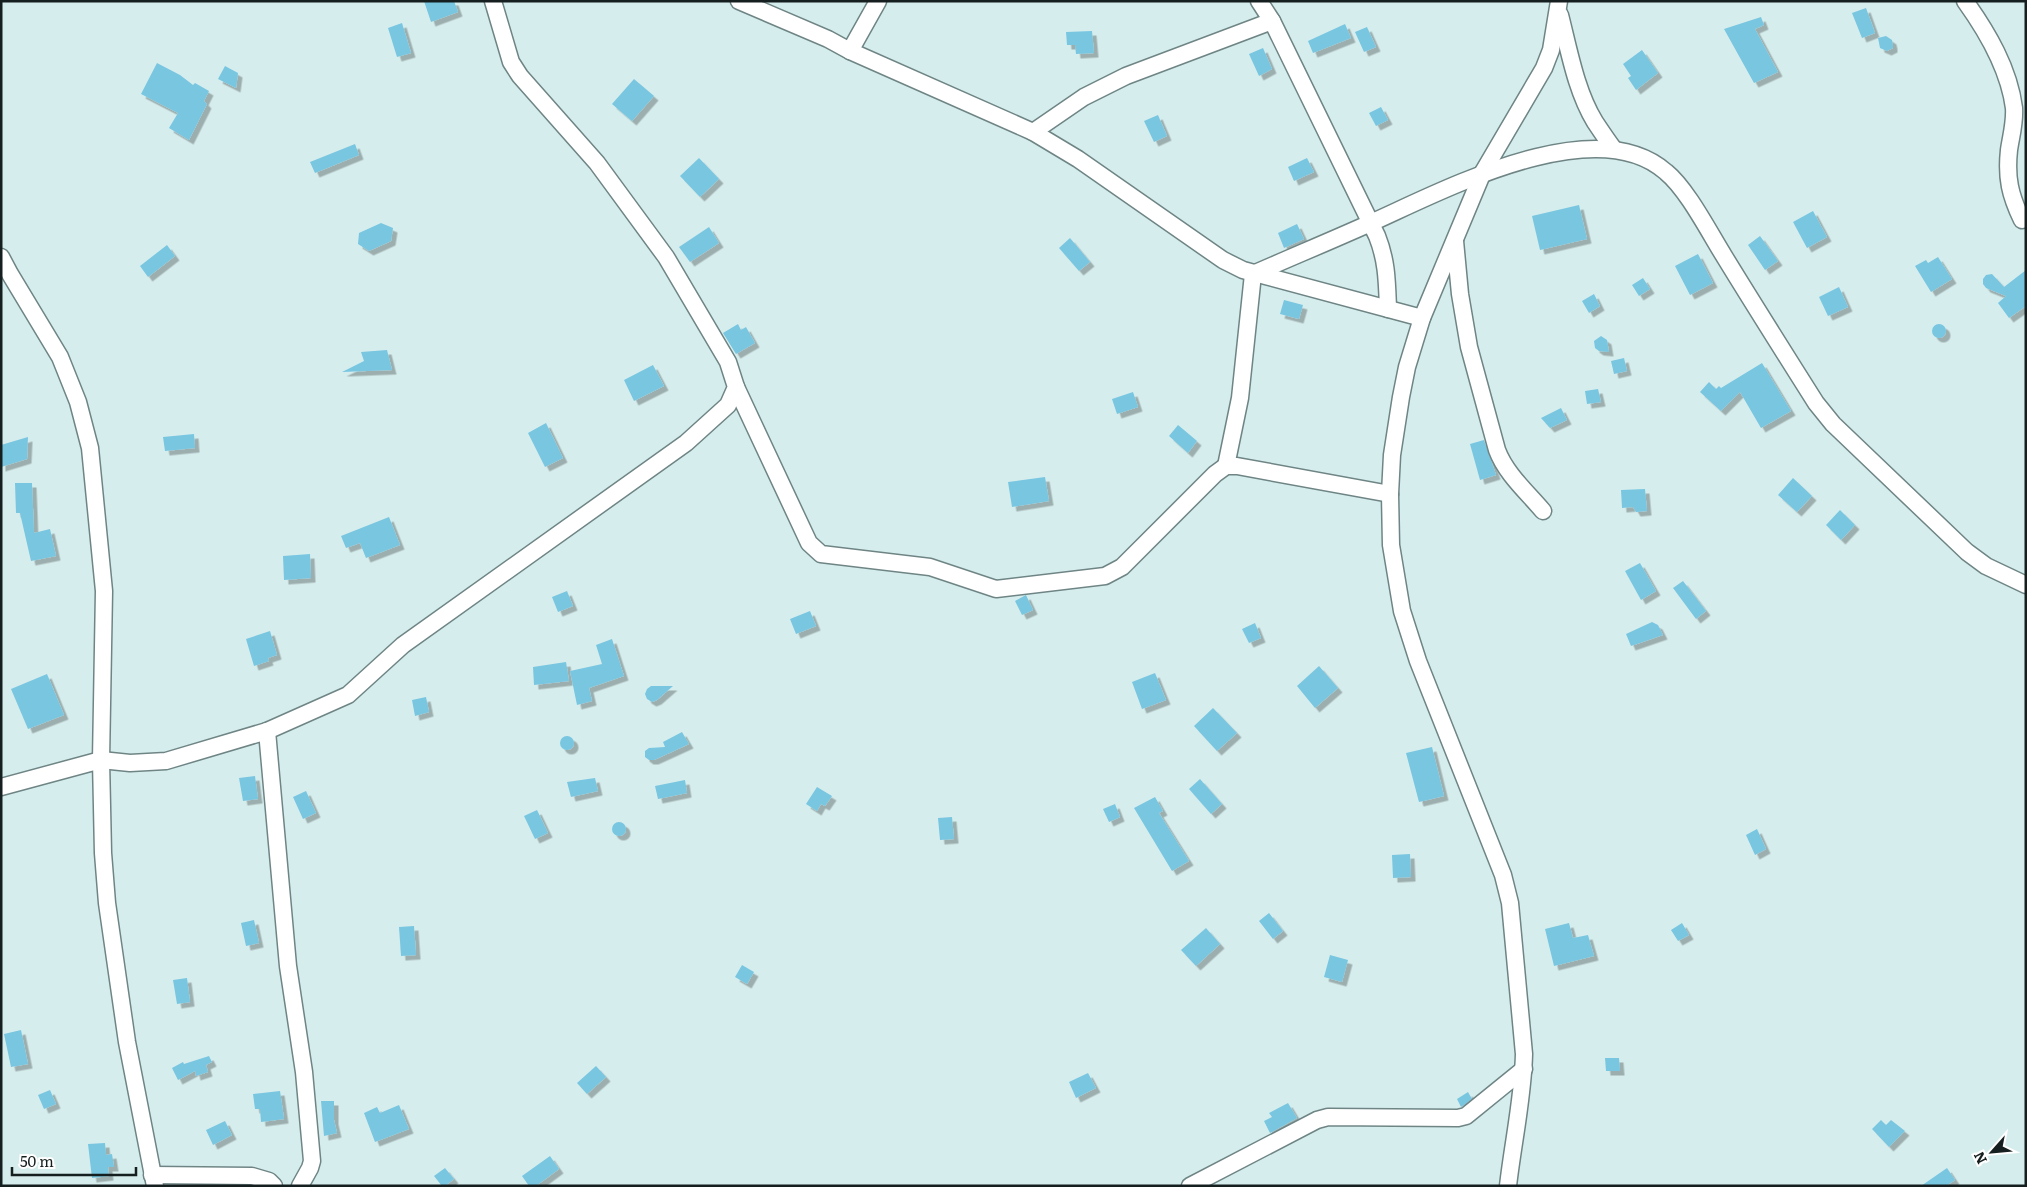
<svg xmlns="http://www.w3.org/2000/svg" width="2027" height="1187" font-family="Literata,serif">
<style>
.building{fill:#79c6e1;filter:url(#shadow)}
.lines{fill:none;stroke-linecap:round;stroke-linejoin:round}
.street-casing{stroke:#6f8585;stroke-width:19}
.street{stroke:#fff;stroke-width:16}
</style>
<defs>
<filter id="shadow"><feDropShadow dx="4.5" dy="4.5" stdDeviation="0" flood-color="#0004"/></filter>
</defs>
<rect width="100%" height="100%" fill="#d6eded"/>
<!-- building -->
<g class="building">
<polygon points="424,1 454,1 458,12 431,22"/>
<polygon points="1866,8 1875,33 1862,38 1852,13"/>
<polygon points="1761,17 1764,25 1755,29 1778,72 1754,83 1724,29"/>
<polygon points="402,23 411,53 397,57 388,28"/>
<polygon points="1345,24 1351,38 1313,53 1308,41"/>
<polygon points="1367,27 1376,47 1364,52 1355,32"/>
<polygon points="1092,31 1094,53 1076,54 1075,45 1067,45 1066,32"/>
<polygon points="1886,36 1892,40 1893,45 1893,48 1887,51 1880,48 1878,38"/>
<polygon points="1263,48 1272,69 1259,76 1249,54"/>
<polygon points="1642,50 1658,73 1636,90 1628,78 1631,76 1623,64"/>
<polygon points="157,63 180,75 193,85 195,83 209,91 204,101 207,104 189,140 169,128 178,113 141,94"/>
<polygon points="225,66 238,73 236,88 218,79"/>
<polygon points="634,79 654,96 632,121 612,104"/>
<polygon points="1381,107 1388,120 1376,126 1369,113"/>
<polygon points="1158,115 1167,136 1154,142 1144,121"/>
<polygon points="355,144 359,155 315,173 310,162"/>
<polygon points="699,158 719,179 700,197 680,176"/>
<polygon points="1307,158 1314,172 1294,181 1288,167"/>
<polygon points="1579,205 1587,239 1540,250 1532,216"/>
<polygon points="1813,211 1827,237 1807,248 1793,222"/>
<polygon points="381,223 393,228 391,241 369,251 358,244 359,233"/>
<polygon points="1297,224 1304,239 1284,248 1278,233"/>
<polygon points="709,227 719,243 690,262 679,247"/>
<polygon points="1760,236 1778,261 1765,270 1748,245"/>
<polygon points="1070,238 1090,262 1079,271 1059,248"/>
<polygon points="167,245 175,256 148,277 140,266"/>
<polygon points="1698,254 1713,283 1690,295 1675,266"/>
<polygon points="1938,257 1952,279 1931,292 1915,266 1926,260 1928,263"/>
<polygon points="2026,270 2026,306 2009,318 1998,303 2006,296 1986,288 1983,284 1983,279 1986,275 1992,274 2004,287"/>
<polygon points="1643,278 1650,289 1639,296 1632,285"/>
<polygon points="1839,287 1848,307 1828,316 1819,297"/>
<polygon points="1594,294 1600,306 1589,313 1582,301"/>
<polygon points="1284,300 1303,305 1299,319 1280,314"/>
<circle cx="1939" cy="331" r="7"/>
<polygon points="738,324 741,330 746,327 755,343 736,354 723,333"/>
<polygon points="1601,336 1607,340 1609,352 1599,351 1595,348 1594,341"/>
<polygon points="387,350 392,370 342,372 364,361 361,352"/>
<polygon points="1624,358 1627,371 1614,374 1611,361"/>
<polygon points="1762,363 1791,411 1761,428 1740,392 1721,411 1700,392 1709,382 1716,389 1719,386 1721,388"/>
<polygon points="653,365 664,386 634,401 624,380"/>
<polygon points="1598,389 1601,402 1587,404 1585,391"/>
<polygon points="1133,392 1138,407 1117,414 1112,399"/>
<polygon points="1561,408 1567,420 1550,428 1541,418"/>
<polygon points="546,423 563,458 545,467 528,433"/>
<polygon points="1178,425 1197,441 1188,453 1169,436"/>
<polygon points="194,434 195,448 165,451 163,437"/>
<polygon points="28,437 27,459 1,467 1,445"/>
<polygon points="1484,440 1496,475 1480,480 1470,444"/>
<polygon points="1045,477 1049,501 1012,507 1008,482"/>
<polygon points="1793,478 1812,496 1797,512 1778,495"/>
<polygon points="15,483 32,483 34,533 50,529 56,556 31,561 20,513 16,513"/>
<polygon points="1645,489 1647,511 1636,512 1633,507 1622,508 1621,490"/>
<polygon points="1840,510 1855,525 1841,540 1826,525"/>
<polygon points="389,517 400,545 366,558 360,543 346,548 341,536"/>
<polygon points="310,554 311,578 284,580 283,556"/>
<polygon points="1640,563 1656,591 1641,600 1625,571"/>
<polygon points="1683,581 1706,611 1696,619 1673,588"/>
<polygon points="567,591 573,606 558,612 552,597"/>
<polygon points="1026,595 1033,610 1022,615 1015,601"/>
<polygon points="810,611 816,626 796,634 790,619"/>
<polygon points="1652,622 1658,625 1663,635 1631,646 1626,634"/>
<polygon points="1255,623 1261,638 1249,643 1242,629"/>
<polygon points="270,631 277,655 268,658 269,661 254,666 246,639"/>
<polygon points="612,639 624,676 589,688 592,701 577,705 570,671 602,664 596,645"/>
<polygon points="566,662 569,681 534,685 533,667"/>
<polygon points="1319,666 1338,688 1315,708 1297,686"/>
<polygon points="1155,673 1166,700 1142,709 1132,682"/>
<polygon points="47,674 64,715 28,729 11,689"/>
<polygon points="651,686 673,686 657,700 652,702 647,699 645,694 647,689"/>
<polygon points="426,697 429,712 415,716 412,700"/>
<polygon points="1213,708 1237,733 1217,751 1194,726"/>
<polygon points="682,732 689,744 654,760 649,760 645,757 645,751 649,748 665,747 663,742"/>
<circle cx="567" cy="743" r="7"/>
<polygon points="1432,747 1444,796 1419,802 1406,753"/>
<polygon points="255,776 258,799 243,801 239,778"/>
<polygon points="595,778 598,791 571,797 567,782"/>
<polygon points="1200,779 1222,804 1211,814 1189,789"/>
<polygon points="685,780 687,793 658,799 655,786"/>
<polygon points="817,787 832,796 825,806 821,804 817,811 806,804"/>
<polygon points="306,791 316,813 303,819 293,797"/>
<polygon points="1155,797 1163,811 1159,813 1189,861 1172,871 1134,808"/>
<polygon points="1115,804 1120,817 1109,822 1103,809"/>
<polygon points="537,810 548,833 535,839 524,816"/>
<polygon points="952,817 954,839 940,840 938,818"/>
<circle cx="619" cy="829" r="7"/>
<polygon points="1757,829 1766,849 1755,855 1746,835"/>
<polygon points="1410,854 1411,877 1393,878 1392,855"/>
<polygon points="1269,913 1283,931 1273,939 1259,921"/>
<polygon points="254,920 259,943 246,946 241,923"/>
<polygon points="1569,923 1573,938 1588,935 1594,956 1554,966 1545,929"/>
<polygon points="1682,923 1689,935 1678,941 1671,930"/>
<polygon points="414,926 416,955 401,956 399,927"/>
<polygon points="1206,928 1220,944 1196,966 1181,950"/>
<polygon points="1330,955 1348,960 1342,982 1324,977"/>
<polygon points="742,965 754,972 747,984 735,977"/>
<polygon points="187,978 190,1002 177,1004 173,980"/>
<polygon points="21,1030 28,1064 11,1067 4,1034"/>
<polygon points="209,1056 212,1062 206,1065 208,1072 196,1076 195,1071 178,1080 172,1068 183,1062 184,1064"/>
<polygon points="1605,1058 1619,1058 1620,1071 1606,1071"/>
<polygon points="596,1066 606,1077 587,1094 577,1083"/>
<polygon points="1088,1073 1096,1088 1076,1098 1069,1082"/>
<polygon points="50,1090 56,1104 44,1109 38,1095"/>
<polygon points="280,1091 284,1119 261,1122 260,1109 255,1109 253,1094"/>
<polygon points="1468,1092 1472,1099 1461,1107 1457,1099"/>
<polygon points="321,1101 334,1101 334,1120 337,1133 324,1136"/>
<polygon points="1288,1103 1297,1118 1270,1133 1264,1121 1272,1117 1269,1113"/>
<polygon points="399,1105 409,1129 375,1142 364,1113 377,1107 380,1113"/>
<polygon points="1881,1120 1886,1125 1891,1120 1905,1131 1889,1147 1872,1129"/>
<polygon points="225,1121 232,1135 213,1145 206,1130"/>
<polygon points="105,1143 106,1155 112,1154 114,1167 108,1167 109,1176 92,1178 88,1144"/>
<polygon points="550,1156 559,1169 536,1186 529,1186 522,1176"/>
<polygon points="445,1168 454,1179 445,1186 442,1186 434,1176"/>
<polygon points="1947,1168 1955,1180 1946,1186 1921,1186"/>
</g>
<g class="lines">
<defs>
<g id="street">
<polyline points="739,1 828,39 850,51 1033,132 1078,159 1223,260 1243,270 1422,318"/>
<path d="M1259 1 1272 21 1377 236C1387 261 1387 282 1388 309"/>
<path d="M1965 1C1988 33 2009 69 2014 108 2015 123 2011 136 2009 150 2006 178 2010 195 2022 220"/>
<path d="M1560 15C1569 50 1576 91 1595 122 1601 131 1607 140 1613 148"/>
<polyline points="850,51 878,1"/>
<polyline points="1033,132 1084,97 1126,76 1272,21"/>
<path d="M1455 241 1460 294 1469 347 1497 450C1506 474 1527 492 1543 511"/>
<polyline points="1,257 10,274 60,357 78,402 90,448 104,591 101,760 103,853 107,903 127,1042 155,1186"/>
<path d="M1253 274C1294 256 1335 239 1375 221 1446 189 1596 110 1666 172 1687 189 1709 232 1724 256 1754 305 1785 354 1816 403L1833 424 1967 552 1986 566 2026 585"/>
<polyline points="736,387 809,543 821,554 930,567 996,589 1105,576 1122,567 1215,474 1226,466 1237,466 1390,494"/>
<polyline points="1226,466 1240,398 1253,274"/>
<polyline points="267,731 288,966 304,1072 312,1161 310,1168 300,1186"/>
<polyline points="1,787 101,760 130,763 166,761 267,731 348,695 403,645 686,443 728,405 736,387 728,362 666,257 597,163 520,76 511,62 493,1"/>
<polyline points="152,1175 252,1176 269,1181 274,1186"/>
<polyline points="1190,1186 1317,1120 1328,1117 1458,1118 1466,1116 1524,1069"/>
<path d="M1508 1186C1513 1142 1523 1098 1524 1054L1510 903 1503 875 1418 661 1402 611 1391 545 1390 494 1392 455 1401 397 1407 367 1422 318 1483 172 1544 68 1551 50 1559 1"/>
</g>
</defs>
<!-- street casing -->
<use href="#street" class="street-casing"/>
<!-- street -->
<use href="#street" class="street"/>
</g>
<!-- border -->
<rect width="2027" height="1187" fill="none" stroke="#161f1f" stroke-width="5"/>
<!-- north arrow -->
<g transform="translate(1992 1152) rotate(243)" stroke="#ffffff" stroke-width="4" paint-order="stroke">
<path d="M0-4L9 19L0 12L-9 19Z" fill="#161f1f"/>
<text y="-8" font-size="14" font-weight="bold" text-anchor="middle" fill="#161f1f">N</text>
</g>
<!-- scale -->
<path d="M12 1167v8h124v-8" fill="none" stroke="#161f1f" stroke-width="2.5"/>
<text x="20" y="1167" font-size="15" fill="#161f1f" stroke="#ffffff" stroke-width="4" paint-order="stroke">50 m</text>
</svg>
